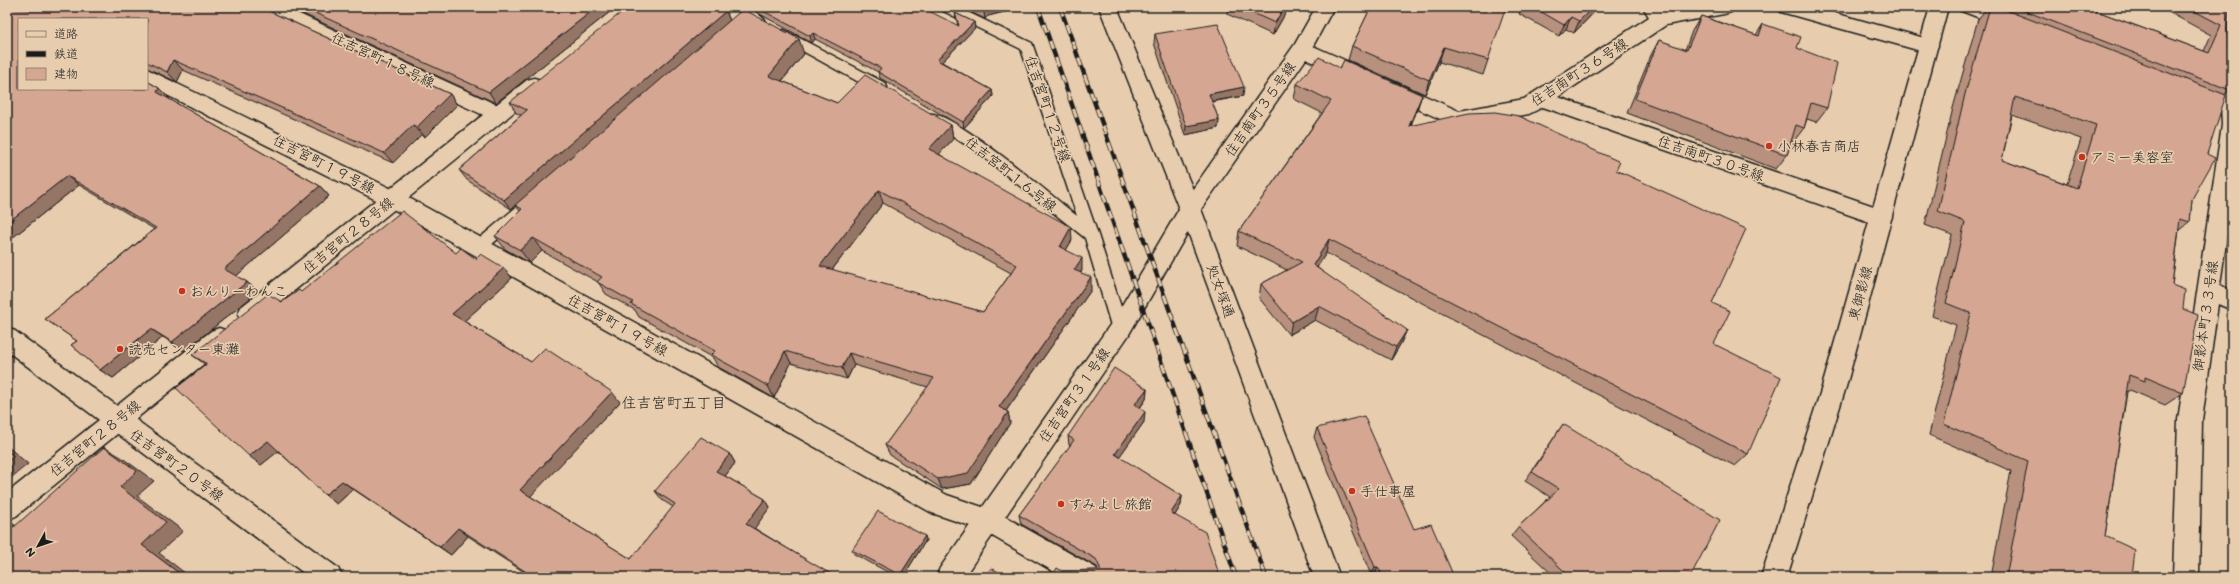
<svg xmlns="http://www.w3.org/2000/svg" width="2239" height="584" font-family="Mali,'Klee One',sans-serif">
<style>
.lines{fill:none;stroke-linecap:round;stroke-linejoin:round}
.service-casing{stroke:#1c1c1c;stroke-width:3}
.minor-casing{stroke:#1c1c1c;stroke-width:3}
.tertiary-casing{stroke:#1c1c1c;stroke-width:3}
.service{fill:#e7cdae;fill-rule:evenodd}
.minor{fill:#e7cdae;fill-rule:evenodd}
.tertiary{fill:#e7cdae;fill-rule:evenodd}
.rail-casing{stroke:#1c1c1c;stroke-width:4.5}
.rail{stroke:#e7cdae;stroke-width:3;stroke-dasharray:9;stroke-linecap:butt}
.wall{fill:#b7907e;stroke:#1c1c1c;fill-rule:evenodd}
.shaded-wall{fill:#957566;stroke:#1c1c1c}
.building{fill:#d5a792;stroke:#1c1c1c;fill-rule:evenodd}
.poi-dot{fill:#c8321e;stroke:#e7cdae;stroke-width:1.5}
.labels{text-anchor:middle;stroke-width:3.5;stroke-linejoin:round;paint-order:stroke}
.street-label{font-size:14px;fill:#1c1c1c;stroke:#e7cdae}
.poi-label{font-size:14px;fill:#1c1c1c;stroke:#e7cdae;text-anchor:start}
.neighbourhood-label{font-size:15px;fill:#1c1c1c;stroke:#e7cdae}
</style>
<rect width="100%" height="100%" fill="#e7cdae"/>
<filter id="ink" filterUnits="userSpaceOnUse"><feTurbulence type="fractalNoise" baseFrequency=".025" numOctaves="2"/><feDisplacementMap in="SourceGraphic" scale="8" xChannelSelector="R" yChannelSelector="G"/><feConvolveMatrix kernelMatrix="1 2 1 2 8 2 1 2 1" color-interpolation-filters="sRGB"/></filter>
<g filter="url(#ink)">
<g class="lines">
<defs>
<g id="service">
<path d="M736 7H750C755 13 764 17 767 23L766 26 761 28 748 22Z"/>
<path d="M940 7H957L1032 43 1098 235 1128 329 1125 334 1120 336 1115 334 1112 329 1085 238 976 151 929 122 927 118 929 114C949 108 1056 199 1077 216L1021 49 941 10Z"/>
<polygon points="1958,7 1977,7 2006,18 2007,21 2006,24 2001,26 1959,10"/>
<polygon points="784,30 885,83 887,87 885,91 875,91 779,38 777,35 779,32"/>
<polygon points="526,201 531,203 533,207 531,211 484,251 479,253 474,251 472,247 474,243 521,203"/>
</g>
<g id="minor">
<path d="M10 7C24 7 39 5 47 19 33 19 18 21 10 7Z"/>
<polygon points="258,7 284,7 506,109 509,114 506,119 499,122 492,119 260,12"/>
<polygon points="1316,7 1334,7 1313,46 1459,111 1524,99 1649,17 1643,7 1662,7 1666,11 1688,7 1733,7 1731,12 1724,14 1666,25 1558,97 1888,211 1892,217 1888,223 1881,226 1543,107 1529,114 1458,127 1306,59 1197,215 1190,218 1183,215 1179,209 1183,203 1295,44"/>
<polygon points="1779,7 1813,7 1935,41 1938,46 1935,51 1928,53 1781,12"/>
<polygon points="2221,7 2232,7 2232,199 2220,285 2232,291 2232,310 2218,304 2202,420 2199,577 2173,577 2178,420 2222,125 2218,38"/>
<polygon points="147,69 400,193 947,495 997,512 1096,568 1100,577 1063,577 982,530 932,513 386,205 147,85"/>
<polygon points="7,328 15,331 338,568 342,577 309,577 7,351"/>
</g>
<g id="tertiary">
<polygon points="1099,7 1117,7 1201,209 1340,577 1314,577 1188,232 1128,336 964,577 936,577 940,568 1112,322 1179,209"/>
<polygon points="1930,7 1948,7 1846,387 1787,577 1761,577 1822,387"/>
<polygon points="534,78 541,80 544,85 541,90 257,321 249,324 241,321 238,314 241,307 527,80"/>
<polygon points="219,328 227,331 230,338 227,345 16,516 7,520 7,493 211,331"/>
</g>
</defs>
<!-- service casing -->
<use href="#service" class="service-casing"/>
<!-- minor casing -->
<use href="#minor" class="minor-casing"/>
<!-- tertiary casing -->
<use href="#tertiary" class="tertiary-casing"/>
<!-- service -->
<use href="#service" class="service"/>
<!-- minor -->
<use href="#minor" class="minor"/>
<!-- tertiary -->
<use href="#tertiary" class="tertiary"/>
<defs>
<g id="rail">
<polyline points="1038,7 1236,577"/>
<polyline points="1060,7 1266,577"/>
</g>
</defs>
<!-- rail casing -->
<use href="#rail" class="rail-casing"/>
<!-- rail -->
<use href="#rail" class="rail"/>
</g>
<!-- wall -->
<g class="wall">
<polygon points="7,7 9,7 15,9 36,10 37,8 33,7 66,7 63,10 66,10 69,7 260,7 450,94 457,105 425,137 421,135 393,163 183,70 177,82 147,68 147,19 19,19 19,89 147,89 147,81 159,88 169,98 169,99 320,186 329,196 236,276 247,282 258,292 184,351 163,337 113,378 100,370 71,345 77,341 45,319 154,229 79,185 7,242 7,51 9,51 9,48 7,48"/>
<polygon points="288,7 616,7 496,103"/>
<polygon points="756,7 958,26 955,13 974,22 975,28 942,62 992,90 993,96 964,128 880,78 878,72 815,39 812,43 758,13"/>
<polygon points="960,7 1007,7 1008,11 988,16 985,19"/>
<polygon points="1228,7 1289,7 1273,35 1227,14"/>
<polygon points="1371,7 1488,60 1483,75 1439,62 1425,94 1348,60 1352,46"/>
<polygon points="1522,7 1599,7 1574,33 1566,29 1559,36 1519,14"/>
<path d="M1981 7H2086L2204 51 2211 35 2159 7H2229L2227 28 2230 90 2225 94 2192 199 2190 222 2179 230 2172 285 2183 309V393L2165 405 2130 390 2127 392 2105 536 2132 577H1991L2011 471 1929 435 1956 325 1932 316 1952 235 1925 225 1953 108 1978 19 1986 9ZM2012 115 2081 139 2067 184 2002 160Z"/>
<path d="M726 11 730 21 804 54 782 81 837 103 951 125 953 139 939 154 1072 240 1066 250 1082 270 1081 273 1091 290 1006 411 1008 412 1010 423 971 484 942 489 890 455 885 445 928 387 854 365 847 379 791 363 774 398 718 367 713 358 639 317 635 310 606 294 598 282 542 251 530 263 505 249 495 236 520 211 515 205 511 209 467 180 459 170 521 115 516 113 510 102ZM883 203 1011 273 983 312 832 270Z"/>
<polygon points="1701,16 1756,35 1763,24 1797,48 1827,108 1816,122 1807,119 1804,128 1793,142 1791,142 1787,155 1776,169 1627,113 1651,55 1659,40 1685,50 1692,31"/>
<polygon points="1155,34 1243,96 1212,102 1219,120 1218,128 1185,135 1154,43"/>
<polygon points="1297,84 1417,110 1411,125 1616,170 1712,303 1714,344 1748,454 1735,466 1326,253 1317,267 1401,343 1391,360 1315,320 1289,335 1259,298 1261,284 1287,270 1237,246 1239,231 1322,113 1294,99"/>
<polygon points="456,253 504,268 512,278 464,321 531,362 620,402 530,496 631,559 673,507 662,500 655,491 730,454 735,463 725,476 765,499 770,507 754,528 834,577 532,577 468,536 451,555 353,489 337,504 325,495 278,451 261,465 206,365 192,355 282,302 302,292"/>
<polygon points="1147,389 1146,399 1140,408 1144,422 1119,457 1182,496 1181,505 1175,515 1220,577 1062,571 1098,570 1097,567 1021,524 1019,515 1070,446 1069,445 1068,436"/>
<polygon points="1563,424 1690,577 1555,577 1511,536 1518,527 1550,497 1525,481"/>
<polygon points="1317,428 1414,529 1454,577 1376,577 1375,574 1371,575 1314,437"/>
<polygon points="925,536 926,540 903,577 897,577 854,554 852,550"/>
</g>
<!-- shaded-wall -->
<g class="shaded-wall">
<polygon points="45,7 66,7 55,19 43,9"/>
<polygon points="597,7 616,7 496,103 489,92"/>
<polygon points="983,7 1007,7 1008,11 988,16 985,19"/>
<polygon points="1284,7 1289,7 1273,35 1275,23"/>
<polygon points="1593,7 1599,7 1574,33 1579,21"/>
<polygon points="726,11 730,21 511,209 504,200"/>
<polygon points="1571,17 1566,29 1559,36 1564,25"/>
<polygon points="974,22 975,28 938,66 937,60"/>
<polygon points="7,32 8,32 19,43 7,48"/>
<polygon points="813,33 815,39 812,43 810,36"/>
<polygon points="799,39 804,54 774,90 769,76"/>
<polygon points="1444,47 1439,62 1425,94 1429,80"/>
<polygon points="173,60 183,70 177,82 167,72"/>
<polygon points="1244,87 1243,96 1208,102 1209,94"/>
<polygon points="159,88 169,98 167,102 157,92"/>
<polygon points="992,90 993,96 964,128 963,122"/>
<polygon points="450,94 457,105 425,137 417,127"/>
<polygon points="1422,95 1417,110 1404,141 1409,126"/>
<polygon points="1219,120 1218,128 1185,135 1186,126"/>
<polygon points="413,125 421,135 393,163 384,153"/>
<polygon points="951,125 953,139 932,162 929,149"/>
<polygon points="67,176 79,185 7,242 7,223"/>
<polygon points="320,186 329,196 234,278 224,269"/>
<polygon points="879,190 883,203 825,279 820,266"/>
<polygon points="1071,227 1072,240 1061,259 1060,247"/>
<polygon points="533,238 542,251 530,263 520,250"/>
<polygon points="1329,239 1326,253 1310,279 1313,265"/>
<polygon points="1082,258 1082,270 1075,282 1074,270"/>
<polygon points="504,268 512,278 461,324 452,314"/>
<polygon points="1091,277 1091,290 1001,418 999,407"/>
<polygon points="247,282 258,292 184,351 172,342"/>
<polygon points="1319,306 1315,320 1289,335 1292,322"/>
<polygon points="151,329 163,337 113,378 100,370"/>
<polygon points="1407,330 1401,343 1391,360 1396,347"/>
<polygon points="785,351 791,363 774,398 768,386"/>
<polygon points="849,353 854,365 847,379 842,368"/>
<polygon points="1147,389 1146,399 1135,414 1135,404"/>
<polygon points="612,392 620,402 529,498 520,490"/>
<polygon points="1008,412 1010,423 971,484 942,489 938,479"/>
<polygon points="1145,412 1144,422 1115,463 1115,454"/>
<polygon points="268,441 280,450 261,465 249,456"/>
<polygon points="7,446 28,464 7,481"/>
<polygon points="104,447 121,457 154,481 137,496 183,531 159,553 190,577 184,577 142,545"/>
<polygon points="730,454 735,463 722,480 716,471"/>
<polygon points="342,481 353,489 337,504 325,495"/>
<polygon points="1182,496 1181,505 1171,522 1171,513"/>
<polygon points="765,499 770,507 752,532 746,524"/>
<polygon points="7,521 23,529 14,527 7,522"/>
<polygon points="458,528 468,536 451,555 440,547"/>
<polygon points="925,536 926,540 903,577 901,577 900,575"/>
<polygon points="1375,567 1378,567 1375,574 1371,575"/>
</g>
<!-- building -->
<g class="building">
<polygon points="7,7 9,7 15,9 36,10 37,8 37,7 45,7 43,9 66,10 69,7 260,7 450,94 417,127 413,125 384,153 173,60 167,72 147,62 147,19 19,19 19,89 147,89 147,81 159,88 157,92 320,186 224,269 247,282 172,342 151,329 100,370 71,345 77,341 45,319 156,228 67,176 7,223 7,51 9,51 8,32 7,32"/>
<polygon points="302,7 597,7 489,92"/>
<polygon points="628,7 719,7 726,11 504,200 459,170 527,110 510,102"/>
<polygon points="756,7 921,7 959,26 955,13 974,22 937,60 992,90 963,122 878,72 881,68 813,33 810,36"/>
<polygon points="1239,7 1284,7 1275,23"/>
<polygon points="1371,7 1506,7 1488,60 1444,47 1429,80 1352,46"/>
<polygon points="1533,7 1593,7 1579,21 1571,17 1564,25"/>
<path d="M1990 7H1998L2226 95 2207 154 2215 158 2192 199 2190 222 2180 219 2172 285 2185 290 2183 309 2198 315 2183 393 2145 377V381L2129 375 2105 536 2135 550 2132 577H2006L2028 461 1944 424 1971 313 1946 303 1965 222 1938 211 1965 94ZM2015 97 2096 125 2077 188 2002 160Z"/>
<polygon points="2015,7 2086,7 2209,53 2221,25 2187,7 2229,7 2227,28 2230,90"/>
<path d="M743 9 799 39 769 76 837 103 865 75 951 125 929 149 1071 227 1060 247 1082 258 1074 270 1091 277 999 407 1008 412 968 473 938 479 885 445 934 378 849 353 842 368 785 351 768 386 711 355 715 351 631 304 633 302 597 282 602 277 533 238 520 250 495 236 522 209 515 205ZM879 190 1017 265 983 312 820 266Z"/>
<polygon points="1701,16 1759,36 1763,24 1801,37 1797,48 1837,63 1827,108 1811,103 1804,128 1796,125 1787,155 1635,99 1659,40 1687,50"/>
<polygon points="1218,24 1244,87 1209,94 1219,120 1186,126 1155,34"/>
<polygon points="1319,57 1340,68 1344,60 1422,95 1409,126 1469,113 1495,112 1519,116 1620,162 1616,170 1746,229 1712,303 1730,311 1714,344 1781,377 1748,454 1329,239 1313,265 1407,330 1396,347 1319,306 1292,322 1261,284 1302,262 1239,231 1331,101 1297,84"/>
<polygon points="402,211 456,253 461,248 476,259 481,254 504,268 452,314 531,362 545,348 612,392 520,490 631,559 675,504 655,491 701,437 730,454 716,471 765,499 746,524 834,576 833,577 534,577 458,528 440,547 342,481 325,495 268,441 249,456 176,388 207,364 192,355 268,294 282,302 299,290 301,292"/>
<polygon points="1114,368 1147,389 1135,404 1145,412 1115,454 1182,496 1171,513 1205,532 1220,577 1052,577 1057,568 1062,571 1101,570 1096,559 1019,515 1074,440 1068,436"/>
<polygon points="1364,416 1414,529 1431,524 1454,577 1383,577 1378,567 1375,567 1317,428"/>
<polygon points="1563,424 1720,520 1690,577 1559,577 1565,572 1518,527 1559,489 1532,472"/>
<polygon points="104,447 137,471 120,487 166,522 142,545 184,577 7,577 7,522 14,527"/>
<polygon points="7,451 14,456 7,462"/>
<polygon points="878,511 925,536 900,575 852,550"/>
<polygon points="991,568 1008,577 985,577"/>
</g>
</g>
<!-- markers -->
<g class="poi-dot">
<circle cx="1769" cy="146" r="4"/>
<circle cx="2082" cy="157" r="4"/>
<circle cx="182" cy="291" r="4"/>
<circle cx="120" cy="349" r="4"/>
<circle cx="1352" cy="491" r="4"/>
<circle cx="1061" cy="504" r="4"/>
</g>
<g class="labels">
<!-- street labels -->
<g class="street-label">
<text transform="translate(383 60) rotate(25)" y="5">住吉宮町１８号線</text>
<text transform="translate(1579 72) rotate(-33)" y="5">住吉南町３６号線</text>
<text transform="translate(1048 109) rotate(71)" y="5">住吉宮町１２号線</text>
<text transform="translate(1260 109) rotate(-55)" y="5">住吉南町３５号線</text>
<text transform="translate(1711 158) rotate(19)" y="5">住吉南町３０号線</text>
<text transform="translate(324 164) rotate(27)" y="5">住吉宮町１９号線</text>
<text transform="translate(1011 174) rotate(38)" y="5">住吉宮町１６号線</text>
<text transform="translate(348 235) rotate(-39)" y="5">住吉宮町２８号線</text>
<text transform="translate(1221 291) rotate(70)" y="5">処女塚通</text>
<text transform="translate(1860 293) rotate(-75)" y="5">東御影線</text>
<text transform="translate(2205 316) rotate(-82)" y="5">御影本町３３号線</text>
<text transform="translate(618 325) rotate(29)" y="5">住吉宮町１９号線</text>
<text transform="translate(1074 395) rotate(-55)" y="5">住吉宮町３１号線</text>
<text transform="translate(95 438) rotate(-39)" y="5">住吉宮町２８号線</text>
<text transform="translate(177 465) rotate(36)" y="5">住吉宮町２０号線</text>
</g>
<!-- poi labels -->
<g class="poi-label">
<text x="1777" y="151">小林春吉商店</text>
<text x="2090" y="162">アミー美容室</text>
<text x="190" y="296">おんりーわんこ</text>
<text x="128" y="354">読売センター東灘</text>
<text x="1360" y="496">手仕事屋</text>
<text x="1069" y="509">すみよし旅館</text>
</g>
<!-- neighbourhood labels -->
<g class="neighbourhood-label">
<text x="674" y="408">住吉宮町五丁目</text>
</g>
</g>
<!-- margin -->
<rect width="2239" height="584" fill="none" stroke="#e7cdae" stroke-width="24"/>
<rect x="12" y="12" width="2215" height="560" fill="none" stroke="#1c1c1c" stroke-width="1.5" filter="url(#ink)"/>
<!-- legend -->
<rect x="18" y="18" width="130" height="72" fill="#e7cdae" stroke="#968674"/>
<rect x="26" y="31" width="20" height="6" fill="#e7cdae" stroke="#968674"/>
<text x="54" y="38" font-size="12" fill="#1c1c1c">道路</text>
<rect x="26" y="51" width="20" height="6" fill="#1c1c1c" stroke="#968674"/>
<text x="54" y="58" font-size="12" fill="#1c1c1c">鉄道</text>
<rect x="26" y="68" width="20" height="12" fill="#d5a792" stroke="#968674"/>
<text x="54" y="78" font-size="12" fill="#1c1c1c">建物</text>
<!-- north arrow -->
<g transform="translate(38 546) rotate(230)" stroke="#e7cdae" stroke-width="3" paint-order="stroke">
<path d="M0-3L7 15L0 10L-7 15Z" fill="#1c1c1c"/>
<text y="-6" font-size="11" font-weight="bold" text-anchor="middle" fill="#1c1c1c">N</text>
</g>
</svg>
